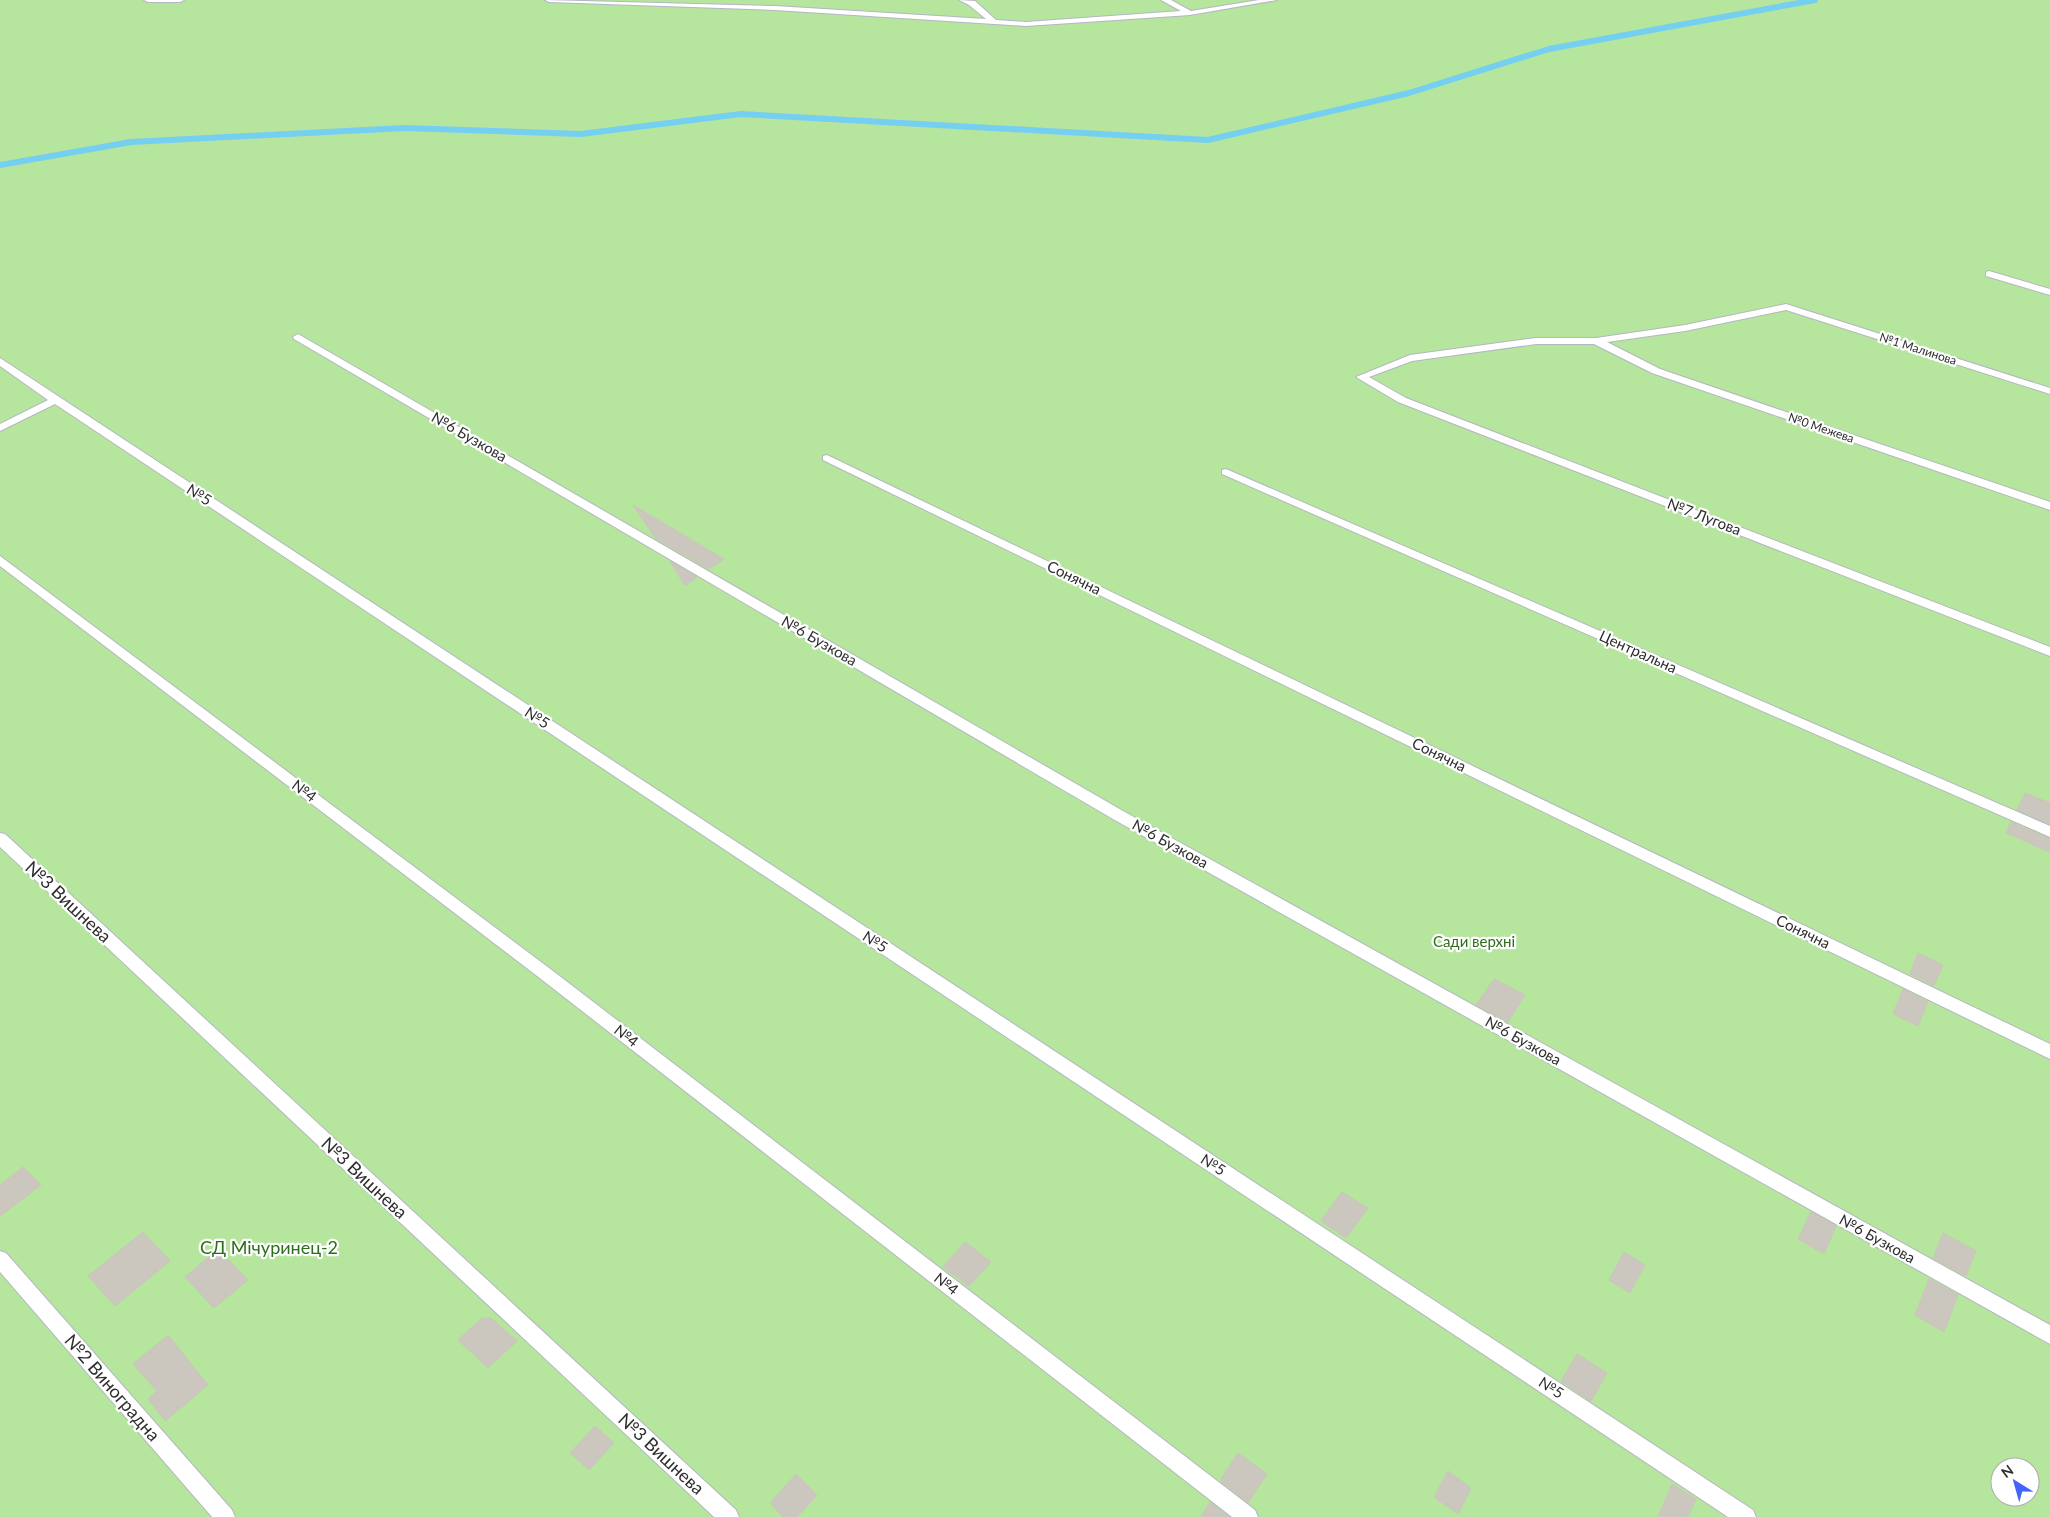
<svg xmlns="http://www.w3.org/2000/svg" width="2050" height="1517" font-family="Lato,sans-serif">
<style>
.green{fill:#b6e59e;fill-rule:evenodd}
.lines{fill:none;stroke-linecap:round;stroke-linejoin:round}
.stream{stroke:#75cff0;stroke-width:6}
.building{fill:#cbc7bf;stroke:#cbc5ba}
.service-casing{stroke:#b4b7c1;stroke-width:2}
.service{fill:#fff;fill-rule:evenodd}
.labels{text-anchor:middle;stroke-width:4.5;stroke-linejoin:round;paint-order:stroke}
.far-street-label{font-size:12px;fill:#2e2e2e;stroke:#fff}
.street-label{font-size:15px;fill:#2e2e2e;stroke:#fff}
.park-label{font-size:15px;fill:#2c6e1b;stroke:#fff}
.near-street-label{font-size:18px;fill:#2e2e2e;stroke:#fff}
.near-park-label{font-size:18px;fill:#2c6e1b;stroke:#fff}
</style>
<rect width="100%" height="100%" fill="#efe9e1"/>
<!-- green -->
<path class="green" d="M0 0H2050V1517H0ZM2000 1467H2030V1497H2000Z"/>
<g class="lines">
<!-- stream -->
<polyline class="stream" points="0,165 131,142 404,128 581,134 741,114 1208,140 1409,93 1549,49 1815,0"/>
</g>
<!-- building -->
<g class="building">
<polygon points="633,505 724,559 709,569 655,538"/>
<polygon points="670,561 697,577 685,586"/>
<polygon points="2025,793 2050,803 2050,824 2017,810"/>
<polygon points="2011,822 2050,839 2050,852 2006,833"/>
<polygon points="1918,953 1943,965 1934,986 1910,974"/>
<polygon points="1494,979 1525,995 1508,1022 1476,1005"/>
<polygon points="1903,989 1928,1002 1918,1026 1893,1014"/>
<polygon points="23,1167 41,1185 0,1216 0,1185"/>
<polygon points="1342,1192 1368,1208 1346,1238 1321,1221"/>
<polygon points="1811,1212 1836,1226 1824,1254 1798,1239"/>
<polygon points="143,1232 170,1261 115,1306 88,1276"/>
<polygon points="1943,1233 1976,1251 1966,1276 1933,1258"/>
<polygon points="965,1242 991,1262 969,1286 943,1267"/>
<polygon points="218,1249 248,1280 214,1308 185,1277"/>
<polygon points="1624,1252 1645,1265 1630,1293 1609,1280"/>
<polygon points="1929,1279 1958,1295 1944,1332 1915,1315"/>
<polygon points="482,1318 491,1318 517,1341 488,1368 458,1340"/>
<polygon points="168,1335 208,1385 165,1421 148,1399 157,1391 133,1364"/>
<polygon points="1577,1354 1607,1373 1591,1401 1561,1381"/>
<polygon points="595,1426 614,1443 589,1470 570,1453"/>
<polygon points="1238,1453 1267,1474 1248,1503 1222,1482 1221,1479"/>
<polygon points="1448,1471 1471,1488 1458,1514 1434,1497"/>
<polygon points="796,1474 817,1495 797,1517 783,1517 770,1503"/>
<polygon points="1672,1484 1696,1499 1688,1517 1658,1517"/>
<polygon points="1210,1502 1229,1517 1201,1517"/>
</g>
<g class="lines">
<defs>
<g id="service">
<polygon points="144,0 184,0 180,2 148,2"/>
<polygon points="545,0 775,6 986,19 969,5 959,0 975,1 996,20 1026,22 1181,11 1161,0 1171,0 1191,11 1259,0 1277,0 1190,15 1026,26 775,10 549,2"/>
<polygon points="1989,271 2050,289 2050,295 1986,276 1986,272"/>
<polygon points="1786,304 2050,388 2050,394 1786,310 1685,331 1607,342 1660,369 2050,502 2050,510 1652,373 1594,344 1536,344 1412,361 1369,377 1406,398 2050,647 2050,656 1398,402 1356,377 1410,355 1536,338 1596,338 1685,325"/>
<polygon points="298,334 1123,811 2050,1325 2050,1344 1113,819 294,339 293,337"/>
<polygon points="0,358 1753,1510 1756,1517 1728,1517 55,404 0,431 0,424 48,400 0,366"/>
<polygon points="827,455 2050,1044 2050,1059 823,460 823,456"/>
<polygon points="1226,469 2050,826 2050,837 1222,474 1222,470"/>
<polygon points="0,556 553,971 1255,1510 1258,1517 1232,1517 541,979 0,566"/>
<polygon points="0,833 5,834 736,1510 739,1517 714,1517 0,847"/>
<polygon points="0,1251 6,1253 232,1510 235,1517 212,1517 0,1272"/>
</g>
</defs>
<!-- service casing -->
<use href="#service" class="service-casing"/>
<!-- service -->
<use href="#service" class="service"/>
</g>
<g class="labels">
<!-- far-street labels -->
<g class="far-street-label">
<text transform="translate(1918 349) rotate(18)" y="4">№1 Малинова</text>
<text transform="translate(1821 428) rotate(19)" y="4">№0 Межева</text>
</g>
<!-- street labels -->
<g class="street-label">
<text transform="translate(469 437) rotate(30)" y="5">№6 Бузкова</text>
<text transform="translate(199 495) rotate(33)" y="5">№5</text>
<text transform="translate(1704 517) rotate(21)" y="5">№7 Лугова</text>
<text transform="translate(1074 578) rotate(26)" y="5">Сонячна</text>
<text transform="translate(819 641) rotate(30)" y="5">№6 Бузкова</text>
<text transform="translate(1638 652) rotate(24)" y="5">Центральна</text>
<text transform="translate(537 718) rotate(33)" y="5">№5</text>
<text transform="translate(1439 755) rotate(26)" y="5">Сонячна</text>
<text transform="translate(304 791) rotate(37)" y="5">№4</text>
<text transform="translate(1170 844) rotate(29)" y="5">№6 Бузкова</text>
<text transform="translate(1803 932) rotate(26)" y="5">Сонячна</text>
<text transform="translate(875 942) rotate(33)" y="5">№5</text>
<text transform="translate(626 1036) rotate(38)" y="5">№4</text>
<text transform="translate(1523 1041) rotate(29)" y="5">№6 Бузкова</text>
<text transform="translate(1213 1165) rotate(33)" y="5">№5</text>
<text transform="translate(1877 1239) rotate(29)" y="5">№6 Бузкова</text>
<text transform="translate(946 1284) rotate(38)" y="5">№4</text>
<text transform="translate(1551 1388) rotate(33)" y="5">№5</text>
</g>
<!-- park labels -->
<g class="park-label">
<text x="1474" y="947">Сади верхні</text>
</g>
<!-- near-street labels -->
<g class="near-street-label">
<text transform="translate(68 902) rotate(43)" y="6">№3 Вишнева</text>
<text transform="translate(364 1178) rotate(43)" y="6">№3 Вишнева</text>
<text transform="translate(112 1388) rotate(49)" y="6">№2 Виноградна</text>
<text transform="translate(661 1454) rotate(43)" y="6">№3 Вишнева</text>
</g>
<!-- near-park labels -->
<g class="near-park-label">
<text x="269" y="1254">СД Мічуринец-2</text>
</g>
</g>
<!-- north arrow -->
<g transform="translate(2015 1482) rotate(323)"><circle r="24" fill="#ffffff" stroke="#ababab"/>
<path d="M0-4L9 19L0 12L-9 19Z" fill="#4264fb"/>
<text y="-8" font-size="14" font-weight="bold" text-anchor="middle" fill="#2e2e2e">N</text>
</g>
</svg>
